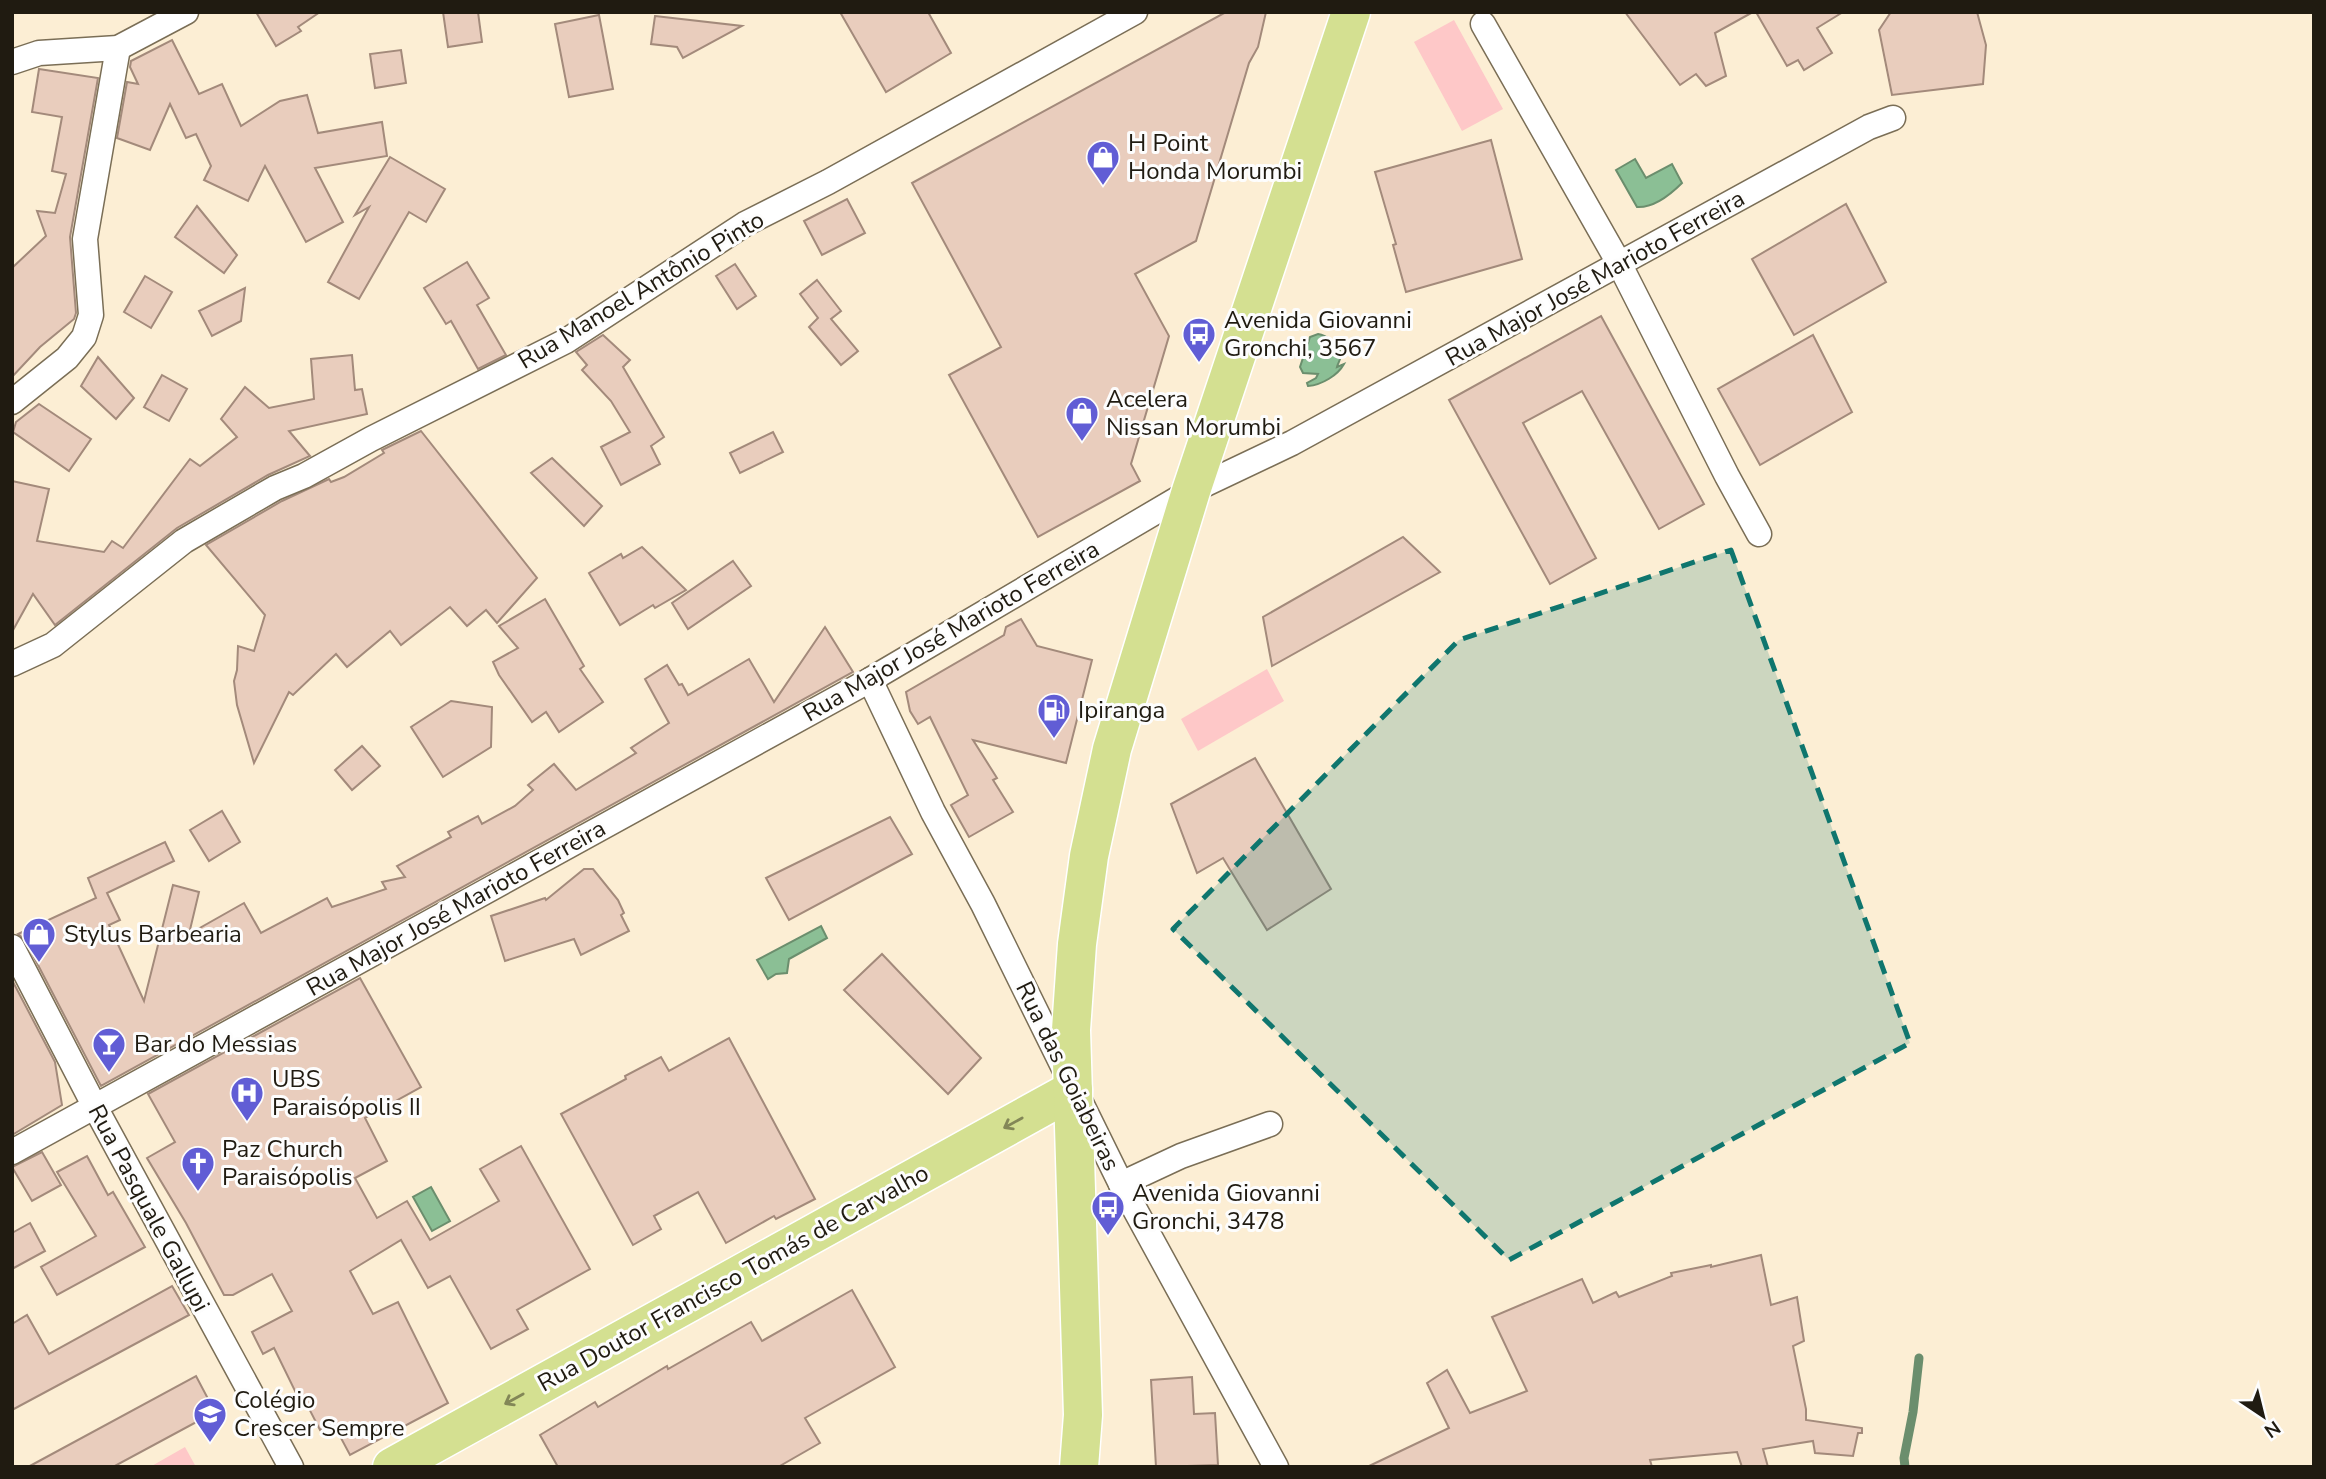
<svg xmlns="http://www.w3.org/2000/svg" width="2326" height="1479" font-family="'Nunito Sans',sans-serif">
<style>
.green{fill:#fec8c8}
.water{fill:#8bbf95;stroke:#6b8e6d;stroke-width:2}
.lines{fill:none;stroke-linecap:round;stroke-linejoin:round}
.stream{stroke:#6b8e6d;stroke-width:9}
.building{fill:#e9cdbd;stroke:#a38a7b;stroke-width:2}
.street-casing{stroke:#7a6e56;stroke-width:27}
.primary-casing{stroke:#fff;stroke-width:41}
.street{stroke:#fff;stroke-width:24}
.primary{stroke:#d4e091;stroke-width:38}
.oneway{stroke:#838757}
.marked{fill:#0f766e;fill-opacity:0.2;stroke:#0f766e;stroke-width:5;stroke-dasharray:14 9;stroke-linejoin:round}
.labels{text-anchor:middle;stroke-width:6;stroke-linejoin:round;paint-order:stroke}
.poi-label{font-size:24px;fill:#201b11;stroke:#fdfdfd;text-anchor:start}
.street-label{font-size:24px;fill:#201b11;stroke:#fdfdfd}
</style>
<rect width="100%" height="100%" fill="#fceed4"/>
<!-- green -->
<g class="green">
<polygon points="1454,20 1503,109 1462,131 1414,42"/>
<polygon points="1267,669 1284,701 1198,751 1181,719"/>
<polygon points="185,1447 196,1467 150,1467"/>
</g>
<!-- water -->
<g class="water">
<path d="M1635 159 1646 178 1672 164 1682 183C1671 194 1654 208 1637 207L1616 170Z"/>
<path d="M1318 334C1326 335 1340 345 1341 355 1341 359 1338 363 1337 367L1344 364C1338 375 1322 385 1308 386L1307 383 1316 378 1318 374 1303 373 1300 367 1310 337Z"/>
<polygon points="821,926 827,938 789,959 787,973 776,974 768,979 757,960"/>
<polygon points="431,1187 450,1221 432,1231 413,1197"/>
</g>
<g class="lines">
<!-- stream -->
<polyline class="stream" points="1905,1467 1904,1458 1913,1412 1919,1358"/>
</g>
<!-- building -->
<g class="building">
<polygon points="256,12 320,12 298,27 301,31 276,46"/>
<polygon points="443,12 478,12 482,42 448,47"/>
<polygon points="840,12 928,12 951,53 886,92"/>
<polygon points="1226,12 1266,12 1258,47 1249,63 1196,241 1135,274 1169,336 1131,464 1140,481 1038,537 949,375 1001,347 912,183"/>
<polygon points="1625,12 1753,12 1715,33 1726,76 1706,86 1696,74 1680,85"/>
<polygon points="1756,12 1843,12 1817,28 1832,53 1804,70 1798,60 1787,66"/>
<polygon points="1891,12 1977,12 1986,45 1983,84 1892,95 1879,30"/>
<polygon points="599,15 613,89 569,97 555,24"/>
<polygon points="655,16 742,26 683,58 677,47 651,44"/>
<polygon points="172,40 199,94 222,84 241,126 280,101 307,95 318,133 382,122 387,156 315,168 343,222 306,242 265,166 248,201 204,180 211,166 196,134 186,138 170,104 150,150 117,138 127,82 138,84 130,67 131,61"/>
<polygon points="401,50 406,83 375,88 370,54"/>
<polygon points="39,69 98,78 70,237 76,313 74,319 40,347 12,377 12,268 46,236 37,211 55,213 66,174 52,171 62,117 32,112"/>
<polygon points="1491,140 1522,259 1406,292 1393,245 1396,244 1375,172"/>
<polygon points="390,157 445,189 426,222 409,212 359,299 328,282 369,207 355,215"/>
<polygon points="847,199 865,233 822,255 804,221"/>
<polygon points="1846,204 1886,282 1794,335 1752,259"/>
<polygon points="197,206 237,255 224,273 175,237"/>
<polygon points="467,262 489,298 477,305 506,355 478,369 451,321 446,324 424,288"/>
<polygon points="735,264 756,296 737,309 716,276"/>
<polygon points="145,276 172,292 151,328 124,312"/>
<polygon points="817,280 841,311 831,319 858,351 841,365 809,327 818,318 800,294"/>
<polygon points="245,288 241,321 212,336 199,311"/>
<polygon points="1601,316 1704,504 1659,529 1582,391 1523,423 1596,558 1550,584 1449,400"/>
<polygon points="603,335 630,360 623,367 664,437 651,446 660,464 621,485 601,447 630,432 611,401 582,370 587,365 576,352"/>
<polygon points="1813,335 1852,412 1760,465 1718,389"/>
<polygon points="352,355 355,390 362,389 367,414 289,431 310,456 268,475 177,528 55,625 33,594 12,632 12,481 49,489 37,541 104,552 112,541 123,548 190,459 200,466 237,437 221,419 245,387 269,408 314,399 311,359"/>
<polygon points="98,357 134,398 116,419 81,386"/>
<polygon points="162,375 187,389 169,421 144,407"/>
<polygon points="39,404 91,439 69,471 13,432 16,422"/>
<polygon points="421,431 537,578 497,623 486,610 467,626 450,607 401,645 390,631 347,667 336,654 293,695 289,692 254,763 237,705 234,681 237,670 238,646 254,651 265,615 206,545 282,501 329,479 331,482 344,477 384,453 382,450"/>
<polygon points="773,432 783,452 740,473 730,453"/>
<polygon points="552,458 602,506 584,526 531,473"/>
<polygon points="1403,537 1440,572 1272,666 1263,617"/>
<polygon points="642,547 686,590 655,608 653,605 620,625 589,573 621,554 623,558"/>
<polygon points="733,561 751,586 688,629 672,603"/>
<polygon points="545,599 584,666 580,669 603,702 559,732 546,712 532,722 499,675 493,662 518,648 499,626"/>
<polygon points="1021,619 1037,646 1092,660 1066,763 973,740 997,778 993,780 1013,812 969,837 951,805 968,795 930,717 918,724 910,711 906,692 1004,635 1006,627"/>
<polygon points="825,627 853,672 101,1086 25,940 18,934 96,898 88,878 165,842 174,861 107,893 120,920 109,925 144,1001 173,885 199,892 189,934 244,903 261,933 327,898 332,907 386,889 382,882 405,877 397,866 451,837 448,832 478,816 482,824 515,806 533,790 528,785 554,764 576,790 636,753 631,748 669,723 645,679 667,665 679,685 682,684 688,695 749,659 774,702"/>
<polygon points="451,701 492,707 491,747 443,777 411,727"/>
<polygon points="362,746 380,766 352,790 335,770"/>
<polygon points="1255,758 1331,889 1267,930 1223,858 1197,873 1171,804"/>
<polygon points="222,811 240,842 209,861 190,830"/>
<polygon points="890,817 912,854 789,920 766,878"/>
<polygon points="584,869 593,869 618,900 624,913 621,915 629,931 581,955 574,939 505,961 491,916 545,898 546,900"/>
<polygon points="882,954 981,1058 948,1094 844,990"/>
<polygon points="360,978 421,1087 365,1118 387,1161 355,1178 377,1218 407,1201 430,1240 499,1201 480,1169 521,1146 590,1269 517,1310 528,1329 491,1349 450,1276 428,1288 401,1240 350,1271 373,1314 398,1302 448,1403 350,1455 333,1423 320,1430 300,1391 296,1393 274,1348 263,1354 252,1332 292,1311 272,1274 233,1295 224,1295 186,1223 147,1158 175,1142 148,1094"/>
<polygon points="12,980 55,1062 62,1105 12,1135"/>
<polygon points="729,1038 815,1199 776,1219 774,1216 726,1243 698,1192 654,1216 661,1229 633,1245 561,1114 626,1079 625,1076 661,1057 669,1071"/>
<polygon points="42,1152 61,1185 32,1201 12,1167"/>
<polygon points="87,1156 108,1195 113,1192 145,1247 57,1295 41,1267 96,1236 57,1172"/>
<polygon points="30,1223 45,1251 12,1269 12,1233"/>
<polygon points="1761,1255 1771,1305 1797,1297 1804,1341 1793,1346 1806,1409 1806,1420 1862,1428 1862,1433 1858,1433 1853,1456 1815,1453 1813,1441 1763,1449 1768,1467 1742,1467 1737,1452 1650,1460 1652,1467 1367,1467 1449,1428 1427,1383 1447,1370 1470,1413 1527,1391 1492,1317 1582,1279 1593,1303 1616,1292 1619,1297 1672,1276 1671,1273 1711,1265 1711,1267"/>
<polygon points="172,1286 189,1315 12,1410 12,1324 27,1315 49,1354"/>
<polygon points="852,1290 895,1367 805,1418 820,1443 778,1467 558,1467 540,1435 595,1402 598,1407 667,1366 668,1369 751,1322 762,1341"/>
<polygon points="196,1376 215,1412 113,1467 28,1467"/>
<polygon points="1192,1377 1194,1414 1215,1413 1218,1465 1156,1467 1151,1380"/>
</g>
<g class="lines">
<defs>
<g id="street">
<polyline points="1483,24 1620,265 1727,476 1759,534"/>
<polyline points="12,62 39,53 118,48 186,12"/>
<polyline points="12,402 67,358 84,337 91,315 85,239 118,48"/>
<polyline points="12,664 53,645 184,541 275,488 304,476 371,439 566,341 745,224 828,182 1135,12"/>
<polyline points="870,680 933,812 983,904 1121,1184 1276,1467"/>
<polyline points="12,947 95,1107 291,1467"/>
<polyline points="12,1152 870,680 1191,491 1292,443 1869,127 1893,118"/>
<polyline points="1121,1184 1181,1156 1270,1124"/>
</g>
<g id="primary">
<polyline points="392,1467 1073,1090"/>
<polyline points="1079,1467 1083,1415 1071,1030 1077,944 1089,856 1112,749 1191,491 1351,12"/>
</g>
</defs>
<!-- street casing -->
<use href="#street" class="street-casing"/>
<!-- primary casing -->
<use href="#primary" class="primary-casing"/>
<!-- street -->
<use href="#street" class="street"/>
<!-- primary -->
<use href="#primary" class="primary"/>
</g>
<!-- one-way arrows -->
<defs><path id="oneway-shaft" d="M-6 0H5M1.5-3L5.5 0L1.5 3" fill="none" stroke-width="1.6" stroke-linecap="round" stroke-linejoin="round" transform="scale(1.75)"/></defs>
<g class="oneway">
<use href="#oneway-shaft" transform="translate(1013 1123) rotate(151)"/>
<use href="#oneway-shaft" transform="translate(514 1399) rotate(151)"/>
</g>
<!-- marked area -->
<path class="marked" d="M1731 550 1910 1043 1509 1260 1173 929 1459 640Z"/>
<!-- icons -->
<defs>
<symbol id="shop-pin" viewBox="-11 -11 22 30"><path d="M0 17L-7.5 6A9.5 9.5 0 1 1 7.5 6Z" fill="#615dd5" stroke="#fdfdfd"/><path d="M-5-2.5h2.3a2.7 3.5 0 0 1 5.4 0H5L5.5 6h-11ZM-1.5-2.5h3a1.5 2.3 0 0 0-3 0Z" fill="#fff"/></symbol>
<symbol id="bus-pin" viewBox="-11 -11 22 30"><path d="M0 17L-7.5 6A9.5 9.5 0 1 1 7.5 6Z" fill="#615dd5" stroke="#fdfdfd"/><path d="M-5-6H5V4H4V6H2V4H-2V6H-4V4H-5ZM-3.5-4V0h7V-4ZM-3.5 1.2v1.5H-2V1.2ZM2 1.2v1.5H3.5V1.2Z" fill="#fff"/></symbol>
<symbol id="fuel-pin" viewBox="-11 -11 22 30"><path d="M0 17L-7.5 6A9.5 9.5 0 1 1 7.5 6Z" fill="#615dd5" stroke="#fdfdfd"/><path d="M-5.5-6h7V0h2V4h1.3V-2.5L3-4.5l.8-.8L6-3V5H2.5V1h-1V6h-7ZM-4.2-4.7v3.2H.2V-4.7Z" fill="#fff"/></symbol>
<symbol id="bar-pin" viewBox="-11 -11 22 30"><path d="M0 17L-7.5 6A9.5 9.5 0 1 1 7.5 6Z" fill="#615dd5" stroke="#fdfdfd"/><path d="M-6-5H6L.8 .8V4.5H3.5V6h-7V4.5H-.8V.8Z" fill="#fff"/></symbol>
<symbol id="hospital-pin" viewBox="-11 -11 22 30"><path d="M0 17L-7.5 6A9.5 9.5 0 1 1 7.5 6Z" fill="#615dd5" stroke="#fdfdfd"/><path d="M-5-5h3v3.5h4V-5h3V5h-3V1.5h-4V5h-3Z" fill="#fff"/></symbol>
<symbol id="church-pin" viewBox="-11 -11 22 30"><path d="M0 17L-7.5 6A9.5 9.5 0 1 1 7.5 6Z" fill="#615dd5" stroke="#fdfdfd"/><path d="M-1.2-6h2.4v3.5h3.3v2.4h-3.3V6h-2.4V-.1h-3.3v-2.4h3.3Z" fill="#fff"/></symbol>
<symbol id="school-pin" viewBox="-11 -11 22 30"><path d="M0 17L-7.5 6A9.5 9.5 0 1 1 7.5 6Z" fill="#615dd5" stroke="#fdfdfd"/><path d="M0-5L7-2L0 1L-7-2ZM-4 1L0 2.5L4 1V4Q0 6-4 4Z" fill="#fff"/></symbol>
</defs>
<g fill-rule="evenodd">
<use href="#shop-pin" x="1084" y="138" width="38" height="52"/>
<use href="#bus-pin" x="1180" y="315" width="38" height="52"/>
<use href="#shop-pin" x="1063" y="394" width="38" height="52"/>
<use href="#fuel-pin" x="1035" y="691" width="38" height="52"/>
<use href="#shop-pin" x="20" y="915" width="38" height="52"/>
<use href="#bar-pin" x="90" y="1025" width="38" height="52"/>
<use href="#hospital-pin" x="228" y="1074" width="38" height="52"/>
<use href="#church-pin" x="179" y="1144" width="38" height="52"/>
<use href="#bus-pin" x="1089" y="1188" width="38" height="52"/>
<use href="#school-pin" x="191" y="1395" width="38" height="52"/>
</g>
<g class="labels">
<!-- poi labels -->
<g class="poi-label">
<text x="1128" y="151">H Point<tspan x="1128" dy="28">Honda Morumbi</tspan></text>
<text x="1224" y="328">Avenida Giovanni<tspan x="1224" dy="28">Gronchi, 3567</tspan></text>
<text x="1106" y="407">Acelera<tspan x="1106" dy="28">Nissan Morumbi</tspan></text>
<text x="1078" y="718">Ipiranga</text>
<text x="64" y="942">Stylus Barbearia</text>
<text x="134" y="1052">Bar do Messias</text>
<text x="272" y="1087">UBS<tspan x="272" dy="28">Paraisópolis II</tspan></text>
<text x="222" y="1157">Paz Church<tspan x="222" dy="28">Paraisópolis</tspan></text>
<text x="1132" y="1201">Avenida Giovanni<tspan x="1132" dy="28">Gronchi, 3478</tspan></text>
<text x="234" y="1408">Colégio<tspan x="234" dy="28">Crescer Sempre</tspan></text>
</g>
<!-- street labels -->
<g class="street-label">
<text transform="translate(1595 278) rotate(-29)" y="8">Rua Major José Marioto Ferreira</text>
<text transform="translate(641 290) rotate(-31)" y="8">Rua Manoel Antônio Pinto</text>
<text transform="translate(951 631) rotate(-30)" y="8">Rua Major José Marioto Ferreira</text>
<text transform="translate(456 908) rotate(-29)" y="8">Rua Major José Marioto Ferreira</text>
<text transform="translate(1068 1076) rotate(64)" y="8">Rua das Goiabeiras</text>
<text transform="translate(149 1208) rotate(62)" y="8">Rua Pasquale Gallupi</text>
<text transform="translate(733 1278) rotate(-29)" y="8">Rua Doutor Francisco Tomás de Carvalho</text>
</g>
</g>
<!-- border -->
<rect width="2326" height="1479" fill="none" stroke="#201b11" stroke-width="28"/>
<!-- north arrow -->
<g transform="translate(2263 1416) rotate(145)" stroke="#fdfdfd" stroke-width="5" paint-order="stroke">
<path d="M0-5L12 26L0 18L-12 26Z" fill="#201b11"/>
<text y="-10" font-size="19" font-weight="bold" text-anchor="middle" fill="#201b11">N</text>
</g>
</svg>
